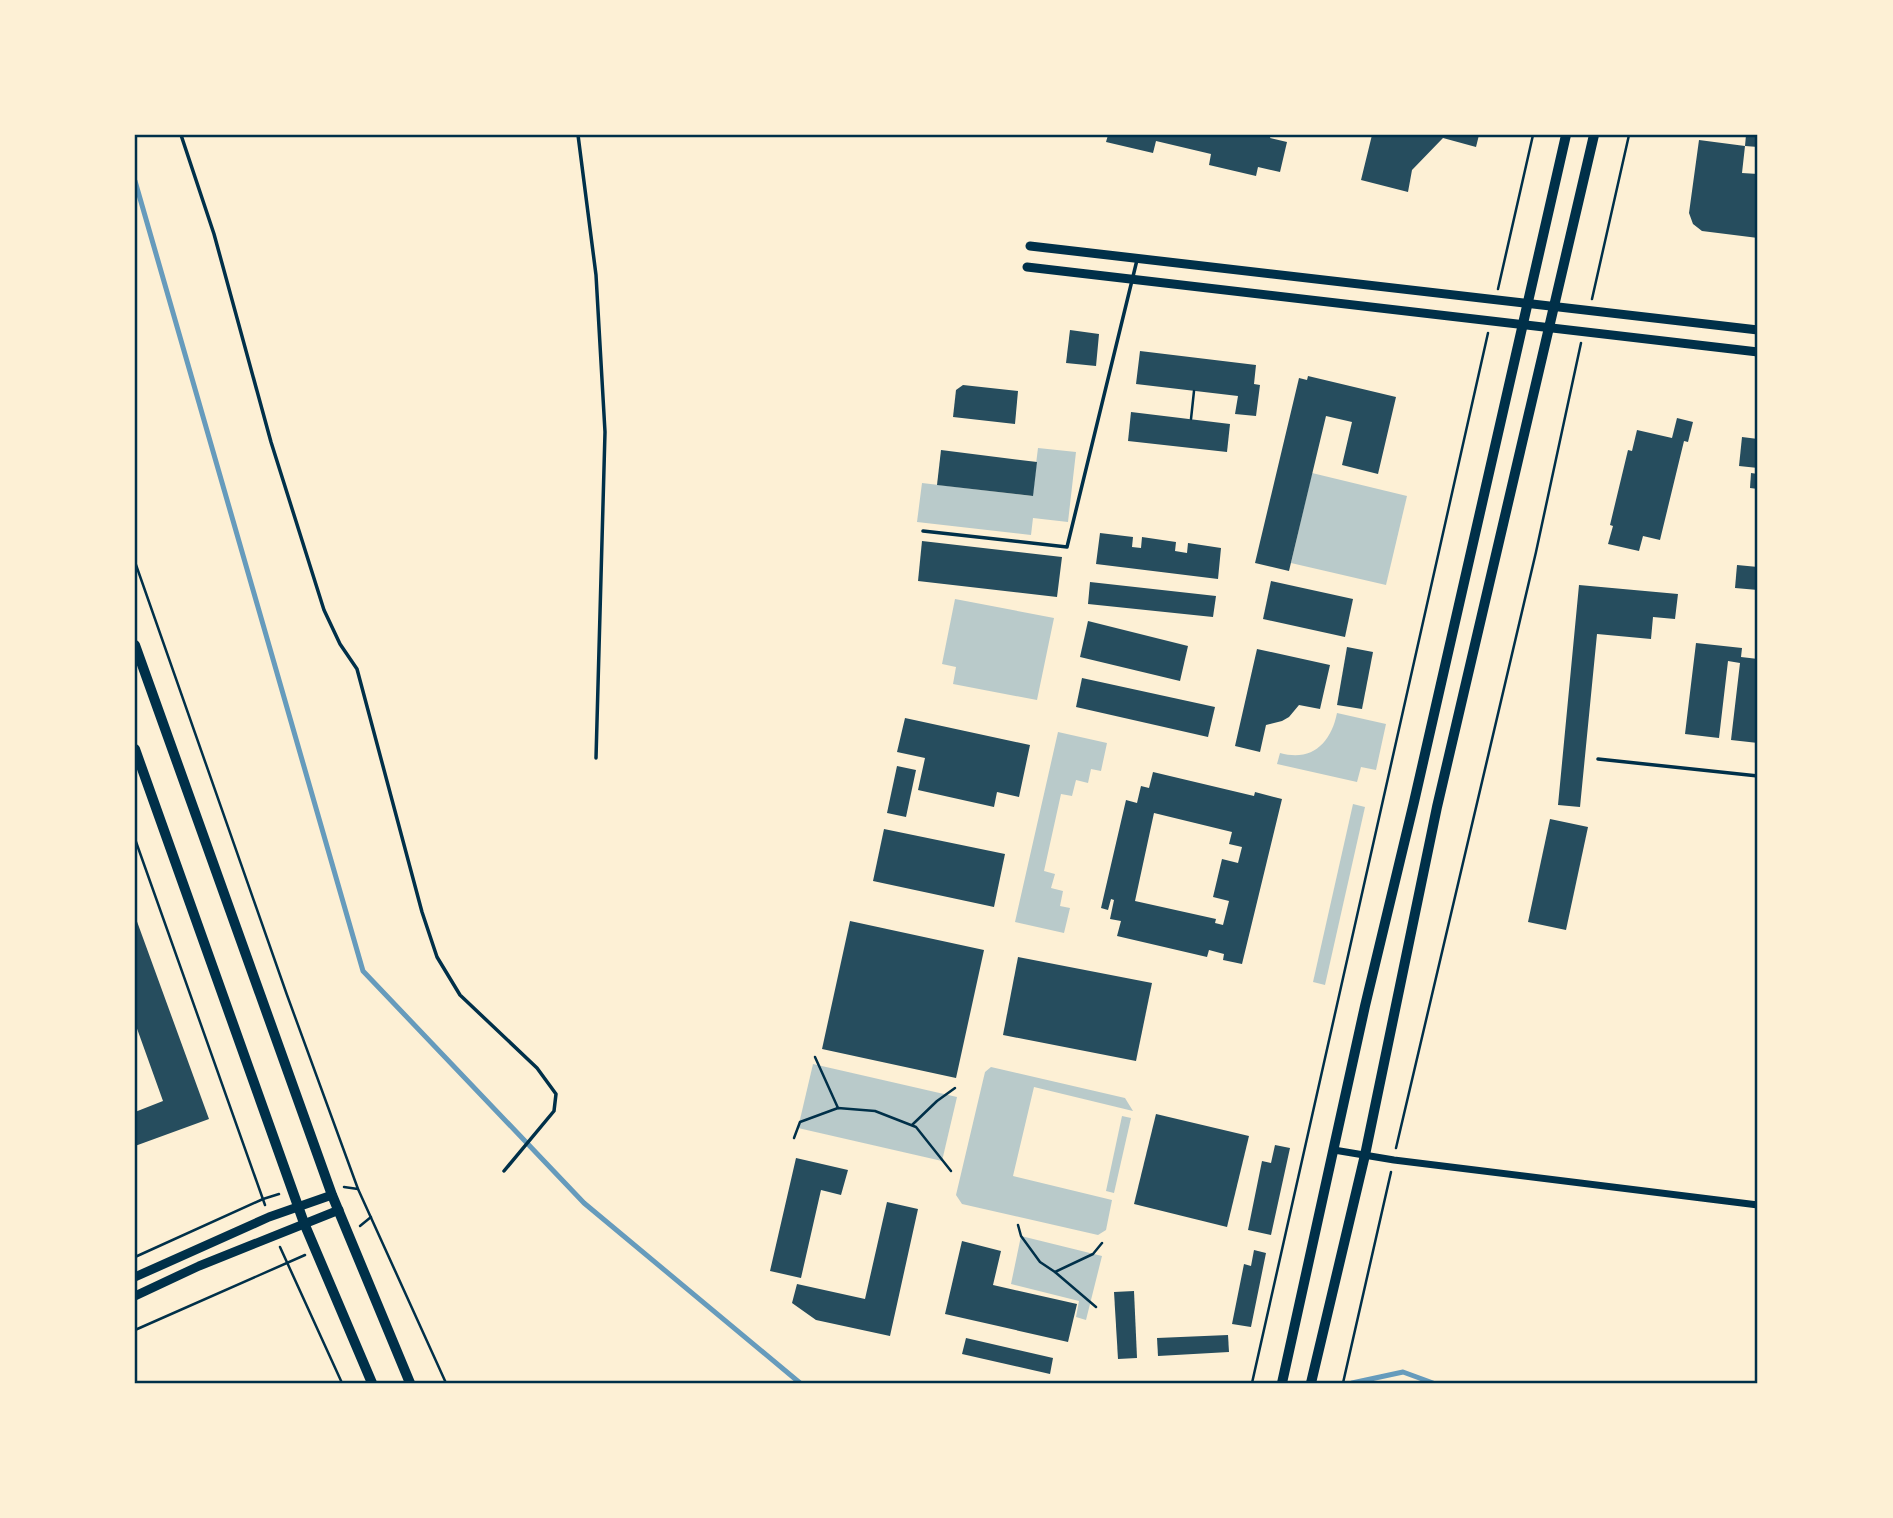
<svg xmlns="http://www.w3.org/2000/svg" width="1893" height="1518" font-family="Signika,sans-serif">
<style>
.green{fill:#b9caca}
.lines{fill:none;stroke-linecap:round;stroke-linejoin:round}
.stream{stroke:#669bbc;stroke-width:5}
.building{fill:#264d5e;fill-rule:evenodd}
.path{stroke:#003049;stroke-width:2.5}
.service{stroke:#003049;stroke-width:3.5}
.minor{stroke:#003049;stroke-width:7}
.tertiary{stroke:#003049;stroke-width:9}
.primary{stroke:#003049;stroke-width:10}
.neatline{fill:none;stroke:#003049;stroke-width:2.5}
</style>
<rect width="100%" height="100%" fill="#fdf0d5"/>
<!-- green -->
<g class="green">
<polygon points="1038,448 1076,452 1068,522 1033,518 1031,535 917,522 922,483 1032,496"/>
<polygon points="1312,473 1407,496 1386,585 1291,563"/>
<polygon points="955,599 1054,618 1037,700 953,684 956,667 942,664"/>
<path d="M1337 713 1386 724 1376 770 1361 767 1357 782 1277 764 1280 753C1312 762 1331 743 1337 713Z"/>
<polygon points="1058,732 1107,743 1101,771 1091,769 1088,783 1076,780 1072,796 1061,794 1044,871 1055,874 1051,888 1063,891 1060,906 1070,908 1064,933 1015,922"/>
<polygon points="1353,804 1365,807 1325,985 1313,982"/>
<polygon points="813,1064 957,1097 942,1161 798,1128"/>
<polygon points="991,1067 1125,1098 1133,1111 1034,1087 1013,1176 1112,1200 1106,1230 1098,1235 962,1204 956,1195 985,1072"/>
<polygon points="1122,1116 1131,1118 1114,1193 1106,1191"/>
<polygon points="1021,1236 1102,1256 1086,1320 1076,1317 1079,1301 1011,1284"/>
</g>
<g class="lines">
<!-- stream -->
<g class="stream">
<polyline points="135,181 363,971 584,1203 800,1383"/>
<polyline points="1352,1383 1403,1372 1433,1383"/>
</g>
</g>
<!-- building -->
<g class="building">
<polygon points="1108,135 1271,135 1270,138 1287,142 1280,172 1258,167 1256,176 1209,165 1211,154 1156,141 1153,153 1106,142"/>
<polygon points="1372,135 1479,135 1476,147 1443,138 1412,170 1408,192 1361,180"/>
<polygon points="1746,135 1758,135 1758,147 1745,146 1742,173 1758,174 1758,238 1702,231 1693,224 1689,213 1699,140 1745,146"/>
<polygon points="1070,330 1099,334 1096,366 1066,363"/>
<polygon points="1140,351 1256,365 1254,384 1260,385 1256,416 1235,414 1238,396 1136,384"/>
<polygon points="1308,376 1396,397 1378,474 1342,465 1352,422 1326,416 1289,571 1255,563 1299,378 1307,380"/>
<polygon points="963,385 1018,391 1015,424 953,417 956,390"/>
<polygon points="1131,412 1230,424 1227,452 1128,441"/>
<polygon points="1677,418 1693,422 1688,442 1684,441 1660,540 1643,536 1639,551 1608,544 1613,526 1610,525 1628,450 1632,451 1637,430 1672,438"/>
<polygon points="1742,437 1758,439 1758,468 1739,466"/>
<polygon points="941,450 1037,462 1033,496 937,485"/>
<polygon points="1751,473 1758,474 1758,489 1750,488"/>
<polygon points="1100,533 1133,537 1132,547 1141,548 1142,537 1176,542 1175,551 1187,553 1188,543 1221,548 1218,579 1096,564"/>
<polygon points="922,541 1062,557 1057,597 918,581"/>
<polygon points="1737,565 1758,567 1758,590 1735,588"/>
<polygon points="1271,581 1353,599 1345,637 1263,619"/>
<polygon points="1090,582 1216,596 1213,617 1088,604"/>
<polygon points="1579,585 1678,594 1675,619 1653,617 1651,639 1597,634 1580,807 1558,805"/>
<polygon points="1088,621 1188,646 1180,681 1080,657"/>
<polygon points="1696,643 1742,648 1741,657 1758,659 1758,743 1731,740 1740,663 1728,661 1719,738 1685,734"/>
<polygon points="1347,647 1373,652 1362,709 1337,705"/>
<polygon points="1257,649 1330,665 1320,709 1299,705 1289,717 1282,721 1266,725 1260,752 1235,746"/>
<polygon points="1082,678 1215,707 1208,737 1076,707"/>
<polygon points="905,718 1030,745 1019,797 997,792 994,807 918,790 925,758 897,752"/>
<polygon points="897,766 916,770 906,817 887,813"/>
<path d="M1153 772 1254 796 1255 792 1282 799 1242 964 1223 960 1224 954 1209 950 1207 957 1117 936 1121 921 1110 919 1114 900 1111 899 1108 910 1101 908 1126 800 1137 803 1141 786 1149 788ZM1154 813 1232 832 1229 844 1242 847 1238 863 1222 859 1213 897 1229 901 1223 925 1215 923 1216 919 1135 901Z"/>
<polygon points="1550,819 1588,827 1566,930 1528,922"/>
<polygon points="884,829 1005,854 994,907 873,881"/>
<polygon points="135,916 209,1119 135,1146 135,1112 163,1101 135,1023"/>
<polygon points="850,921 984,950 956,1078 822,1049"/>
<polygon points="1018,957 1152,983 1136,1061 1003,1035"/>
<polygon points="1156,1114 1249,1136 1227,1227 1134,1204"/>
<polygon points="1275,1145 1290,1148 1271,1235 1248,1230 1262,1161 1271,1163"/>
<polygon points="796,1158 848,1170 841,1195 821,1190 801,1278 770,1271"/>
<polygon points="887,1202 918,1209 890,1336 816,1320 792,1303 797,1284 865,1299"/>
<polygon points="962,1241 1001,1251 993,1285 1077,1304 1068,1342 945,1314"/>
<polygon points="1254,1250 1266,1253 1251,1327 1232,1324 1244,1264 1251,1266"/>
<polygon points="1134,1291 1137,1358 1118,1359 1114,1292"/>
<polygon points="1228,1335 1229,1352 1158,1356 1157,1338"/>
<polygon points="966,1338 1053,1358 1050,1374 962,1354"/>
</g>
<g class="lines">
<!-- path -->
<g class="path">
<polyline points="1498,289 1533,135"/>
<polyline points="1592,299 1629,135"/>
<polyline points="1191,419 1194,391"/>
<polyline points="135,562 287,995 358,1189 446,1383"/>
<polyline points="135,839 265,1205"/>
<polyline points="815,1057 838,1108"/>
<polyline points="912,1125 937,1101 955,1088"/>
<polyline points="794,1138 800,1122 838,1108 875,1111 916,1127 951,1171"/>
<polyline points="1396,1148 1536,552 1581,343"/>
<polyline points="344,1187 358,1189"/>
<polyline points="1018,1225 1021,1236 1040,1262 1055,1272 1096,1307"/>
<polyline points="360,1226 371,1217"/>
<polyline points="280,1247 342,1383"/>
<polyline points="135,1257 263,1199 279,1194"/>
<polyline points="1055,1272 1093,1254 1102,1243"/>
<polyline points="135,1330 305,1255"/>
<polyline points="1252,1383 1488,333"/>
<polyline points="1343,1383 1391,1172"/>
</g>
<!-- service -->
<g class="service">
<polyline points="181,135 214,234 271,442 324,610 340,644 357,669 422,912 437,957 460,995 537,1068 556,1094 554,1111 504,1171"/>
<polyline points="578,135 596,275 605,432 596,758"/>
<polyline points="923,531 1067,547 1137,260"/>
<polyline points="1598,759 1758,776"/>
</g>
<!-- minor -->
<polyline class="minor" points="1334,1150 1394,1160 1758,1205"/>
<!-- tertiary -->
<g class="tertiary">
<polyline points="1030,246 1758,330"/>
<polyline points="1027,267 1758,352"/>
<polyline points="135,1277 269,1217 332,1195"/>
<polyline points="135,1296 199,1266 339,1210"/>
</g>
<!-- primary -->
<g class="primary">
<polyline points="135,645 332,1195 410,1383"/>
<polyline points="135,749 304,1223 372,1383"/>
<polyline points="1282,1383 1365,1006 1414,802 1566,135"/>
<polyline points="1311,1383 1365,1155 1437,807 1594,135"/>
</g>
</g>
<!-- border -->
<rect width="1893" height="1518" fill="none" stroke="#fdf0d5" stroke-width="273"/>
<rect x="136" y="136" width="1620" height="1246" class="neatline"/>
</svg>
